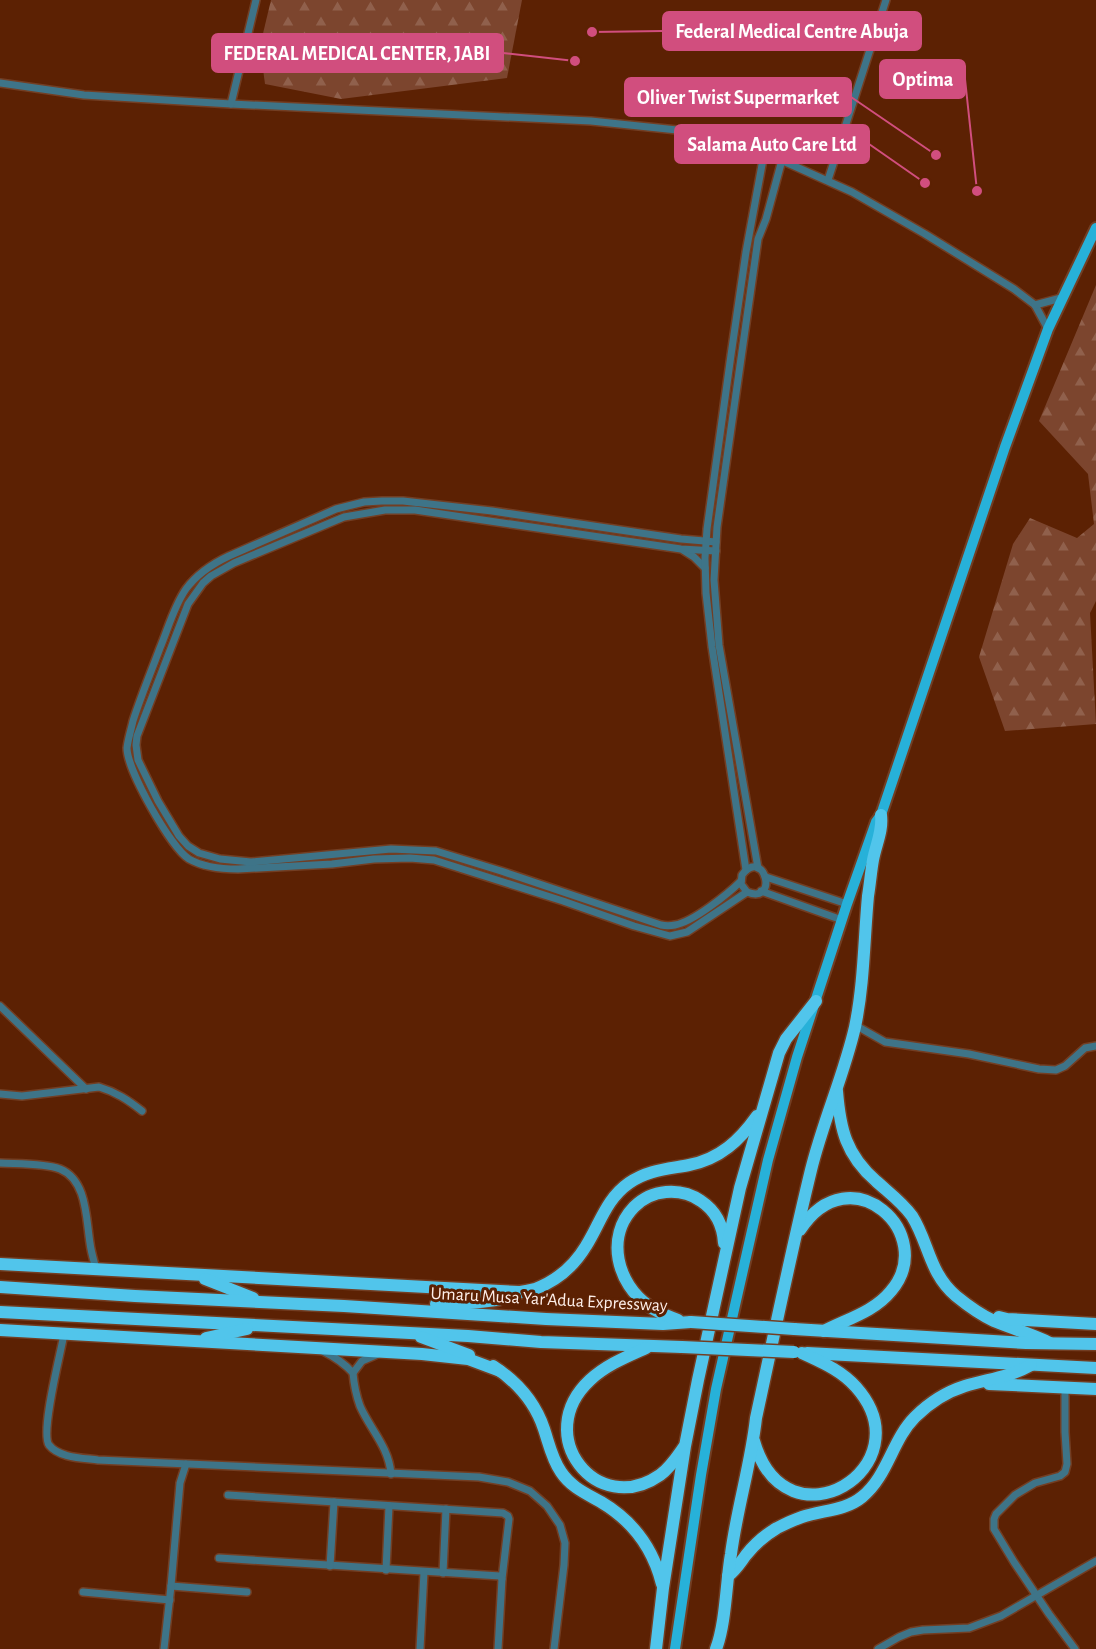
<svg xmlns="http://www.w3.org/2000/svg" width="1096" height="1649" font-family="'Alegreya Sans',sans-serif">
<style>
.forest{fill:url(#forest-firs)}
.lines{fill:none;stroke-linecap:round;stroke-linejoin:round}
.street-casing{stroke:#733e23;stroke-width:10}
.primary-casing{stroke:#733e23;stroke-width:14}
.highway-casing{stroke:#733e23;stroke-width:15}
.street{stroke:#3e7488;stroke-width:7}
.primary{stroke:#27b1d9;stroke-width:10}
.highway{stroke:#51c5eb;stroke-width:12}
.highway-bridge-casing{stroke:#733e23;stroke-width:15;stroke-linecap:butt}
.highway-bridge{stroke:#51c5eb;stroke-width:12}
.labels{text-anchor:middle;stroke-width:6;stroke-linejoin:round;paint-order:stroke}
.street-label{font-size:18px;fill:#fdeee8;stroke:#5c2103}
.leader{fill:none;stroke:#d14e7e;stroke-width:2}
.callout-dot{fill:#d14e7e;stroke:#5c2103;stroke-width:2}
.callout{fill:#d14e7e;stroke:#d14e7e;stroke-width:2}
.callout-label{font-size:20px;text-anchor:middle;font-weight:bold;fill:#fff}
</style>
<defs>
<pattern id="forest-firs" width="22" height="20" patternUnits="userSpaceOnUse" patternTransform="scale(1.5)"><rect width="22" height="20" fill="#7c452e"/><path d="M5 1l3.5 6h-7zM16 11l3.5 6h-7z" fill="#90604c"/></pattern>
</defs>
<rect width="100%" height="100%" fill="#5c2103"/>
<!-- forest -->
<g class="forest">
<polygon points="271,0 522,0 507,78 341,99 265,84 260,46"/>
<polygon points="1096,285 1096,601 1090,613 1096,724 1005,731 979,657 1013,544 1030,518 1077,538 1094,524 1088,474 1039,421"/>
</g>
<g class="lines">
<defs>
<g id="street">
<polyline points="0,83 84,95 231,104 591,121 677,130 739,146 772,156 852,192 925,234 1014,289 1035,305 1048,329"/>
<polyline points="231,104 256,0"/>
<polyline points="828,180 886,0"/>
<polyline points="1035,305 1061,298"/>
<path d="M716 542 681 539 492 511 403 501H382L364 502 336 509 229 556C212 564 197 574 186 589 174 606 168 629 160 648 151 672 141 696 133 721 131 730 128 739 127 748 127 770 171 848 189 859 203 867 222 869 238 869L332 864 374 859 410 858 434 860 563 901 634 926 670 936 687 932 747 892C780 905 764 846 742 875L741 884 747 892"/>
<polyline points="683,550 694,557 705,568"/>
<path d="M716 551 681 549 415 510H385L344 517 234 563 211 576 203 583 188 604 137 736 136 745 138 760 158 801 179 836 188 846 199 853 220 859 251 862 391 849 436 851 501 871 661 925C666 926 670 926 675 925 693 922 728 894 741 881"/>
<polyline points="758,868 719,645 714,580 717,527 758,239 766,219 782,160"/>
<polyline points="746,870 712,647 706,593 705,558 707,529 731,355 746,252 764,154"/>
<polyline points="766,877 847,904"/>
<polyline points="761,891 842,920"/>
<polyline points="0,1006 86,1089"/>
<polyline points="855,1025 885,1042 969,1054 1039,1069 1056,1070 1065,1066 1085,1048 1096,1046"/>
<path d="M0 1094 22 1096 99 1087C116 1092 128 1100 142 1111"/>
<path d="M0 1163C16 1164 45 1163 60 1169 87 1180 86 1218 90 1243 91 1252 94 1261 96 1269"/>
<path d="M64 1334C61 1352 40 1432 49 1445 59 1458 83 1458 98 1460L479 1477 508 1482 530 1491 547 1506 560 1525 565 1543 564 1565 554 1649"/>
<path d="M323 1351C335 1357 345 1364 353 1373L362 1361 378 1354"/>
<path d="M353 1373C354 1385 356 1395 360 1406 370 1429 389 1447 391 1474"/>
<polyline points="1065,1388 1065,1432 1067,1464 1065,1472 1060,1476 1035,1483 1015,1495 996,1514 994,1519 994,1529 1014,1562 1049,1614 1075,1649"/>
<polyline points="228,1495 503,1513 508,1516 509,1519 502,1579"/>
<polyline points="219,1558 500,1576 502,1579 498,1649"/>
<polyline points="330,1566 334,1502"/>
<polyline points="386,1570 389,1506"/>
<polyline points="443,1573 446,1509"/>
<polyline points="171,1586 247,1592"/>
<polyline points="83,1592 170,1600"/>
<polyline points="164,1649 171,1586 180,1483 186,1464"/>
<polyline points="420,1649 424,1572"/>
<polyline points="878,1649 899,1637 911,1632 923,1630 969,1628 1001,1616 1096,1561"/>
</g>
<polyline id="primary" points="675,1649 701,1475 716,1389 768,1160 797,1057 847,904 876,822 881,815 1005,447 1048,329 1096,228"/>
<g id="highway">
<path d="M837 1091C840 1129 846 1155 876 1181 888 1192 902 1202 912 1216 929 1243 929 1273 956 1296 967 1305 981 1315 994 1321 1013 1329 1032 1334 1050 1343"/>
<path d="M800 1230C851 1152 939 1235 891 1291 874 1312 847 1319 824 1331"/>
<polyline points="0,1264 519,1292"/>
<polyline points="205,1279 253,1298"/>
<polyline points="0,1287 135,1296 344,1306 546,1319 663,1324 691,1322"/>
<path d="M436 1304C456 1304 476 1303 496 1300 503 1299 510 1295 517 1293 523 1291 529 1291 535 1289 556 1281 574 1266 586 1246 600 1224 606 1199 629 1183 647 1170 668 1169 689 1165 720 1159 740 1140 757 1116"/>
<polyline points="0,1312 468,1336 541,1342 682,1347"/>
<polyline points="999,1317 1007,1319 1096,1324"/>
<path d="M678 1320C668 1316 658 1313 649 1306 617 1284 605 1237 634 1207 643 1198 654 1193 666 1192 678 1191 691 1194 701 1201 716 1211 723 1226 724 1243"/>
<polyline points="794,1329 1026,1343 1096,1344"/>
<polyline points="0,1330 422,1354 468,1359 500,1371"/>
<polyline points="421,1337 469,1355"/>
<polyline points="206,1338 247,1329"/>
<path d="M646 1348C626 1357 606 1365 590 1380 531 1435 597 1519 660 1475 670 1468 677 1457 684 1447"/>
<polyline points="807,1353 1096,1368"/>
<path d="M493 1366C516 1381 535 1402 544 1429 549 1444 552 1459 561 1472 571 1487 585 1493 601 1502 633 1521 653 1548 662 1584"/>
<polyline points="989,1384 1096,1389"/>
<path d="M754 1441C786 1553 927 1467 856 1387 841 1370 821 1362 802 1353"/>
<path d="M728 1576C736 1570 740 1563 746 1555 754 1545 765 1535 777 1528 785 1524 793 1520 802 1517 822 1510 845 1511 862 1497 888 1476 892 1440 915 1417 929 1403 946 1392 965 1386 988 1379 1010 1377 1031 1365"/>
<polyline points="656,1649 663,1588 685,1446 698,1380 740,1188 779,1053 786,1039 816,1001"/>
<path d="M716 1649C726 1623 726 1582 731 1554 737 1508 751 1464 756 1418 774 1335 791 1252 811 1170 823 1121 844 1075 855 1027 864 984 864 939 868 896 870 884 871 871 873 860 876 844 883 831 881 815"/>
</g>
</defs>
<!-- street casing -->
<use href="#street" class="street-casing"/>
<!-- primary casing -->
<use href="#primary" class="primary-casing"/>
<!-- highway casing -->
<use href="#highway" class="highway-casing"/>
<!-- street -->
<use href="#street" class="street"/>
<!-- primary -->
<use href="#primary" class="primary"/>
<!-- highway -->
<use href="#highway" class="highway"/>
<defs>
<g id="highway-bridge">
<polyline points="691,1322 794,1329"/>
<polyline points="682,1347 794,1352"/>
</g>
</defs>
<!-- highway-bridge casing -->
<use href="#highway-bridge" class="highway-bridge-casing"/>
<!-- highway-bridge -->
<use href="#highway-bridge" class="highway-bridge"/>
</g>
<g class="labels">
<!-- street labels -->
<g class="street-label">
<text transform="translate(549 1299) rotate(3)" y="6">Umaru Musa Yar'Adua Expressway</text>
</g>
</g>
<!-- callouts -->
<path class="leader" d="M592 32L663 31M575 61L503 53M977 191L965 79M936 155L851 97M925 183L869 144"/>
<g class="callout-dot">
<circle cx="592" cy="32" r="6"/>
<circle cx="575" cy="61" r="6"/>
<circle cx="977" cy="191" r="6"/>
<circle cx="936" cy="155" r="6"/>
<circle cx="925" cy="183" r="6"/>
</g>
<g class="callout">
<rect x="663" y="12" width="258" height="38" rx="6"/>
<rect x="212" y="34" width="291" height="38" rx="6"/>
<rect x="880" y="60" width="85" height="38" rx="6"/>
<rect x="625" y="78" width="226" height="38" rx="6"/>
<rect x="675" y="125" width="194" height="38" rx="6"/>
</g>
<g class="callout-label">
<text x="792" y="38">Federal Medical Centre Abuja</text>
<text x="357" y="60">FEDERAL MEDICAL CENTER, JABI</text>
<text x="923" y="86">Optima</text>
<text x="738" y="104">Oliver Twist Supermarket</text>
<text x="772" y="151">Salama Auto Care Ltd</text>
</g>
</svg>
